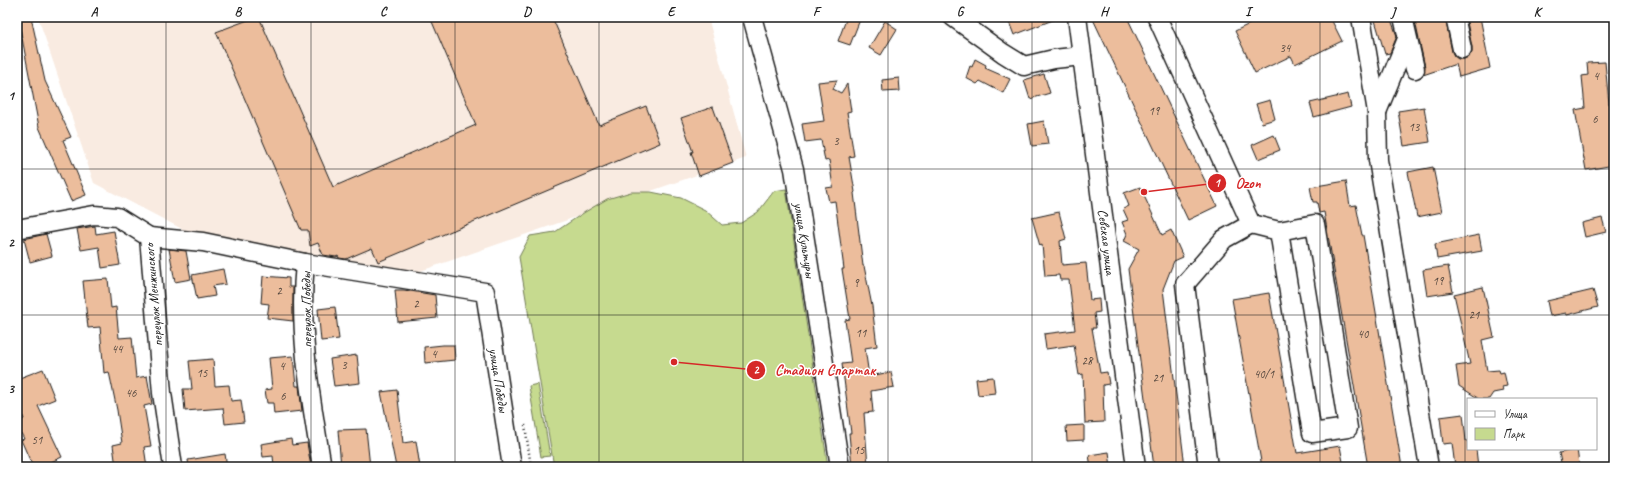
<svg xmlns="http://www.w3.org/2000/svg" width="1631" height="484" font-family="Caveat,sans-serif">
<style>
.built{fill:#f9ebe1}
.green{fill:#c6da8f;stroke:#717b56}
.building{fill:#ecbd9c;stroke:#1c1c1c}
.lines{fill:none;stroke-linecap:round;stroke-linejoin:round}
.minor-casing{stroke:#1c1c1c;stroke-width:21}
.path{stroke:#1c1c1c;stroke-width:2.5;stroke-dasharray:1 3;stroke-linecap:butt}
.minor{stroke:#fff;stroke-width:18}
.grid{fill:none;stroke:#1c1c1c;stroke-width:1;stroke-opacity:0.55}
.labels{text-anchor:middle;stroke-width:3;stroke-linejoin:round;paint-order:stroke}
.number-label{font-size:12px;fill:#50443c}
.street-label{font-size:14px;fill:#1c1c1c;stroke:#fff}
.leader{fill:none;stroke:#d62828;stroke-width:1.5}
.callout-dot{fill:#d62828;stroke:#fff;stroke-width:1.5}
.mark-label{font-size:12px;text-anchor:middle;font-weight:bold;fill:#fff}
.callout-label{font-size:15px;text-anchor:middle;font-weight:bold;fill:#d62828;stroke:#fff;stroke-width:3;stroke-linejoin:round;paint-order:stroke}
.neatline{fill:none;stroke:#1c1c1c;stroke-width:1.5}
.grid-label{font-size:13px;text-anchor:middle;font-weight:bold;fill:#1c1c1c}
</style>
<rect width="100%" height="100%" fill="#fff"/>
<filter id="ink" filterUnits="userSpaceOnUse"><feTurbulence type="fractalNoise" baseFrequency=".025" numOctaves="2"/><feDisplacementMap in="SourceGraphic" scale="8" xChannelSelector="R" yChannelSelector="G"/><feConvolveMatrix kernelMatrix="1 2 1 2 8 2 1 2 1" color-interpolation-filters="sRGB"/></filter>
<g filter="url(#ink)">
<!-- built -->
<polygon class="built" points="38,17 708,17 746,158 409,275 310,255 184,230 94,183"/>
<!-- green -->
<g class="green">
<polygon points="786,189 828,467 554,467 519,257 530,236 555,232 585,212 607,199 631,192 651,192 681,198 705,210 722,225 741,223 758,212 774,191"/>
<polygon points="538,384 550,456 541,457 529,386"/>
</g>
<!-- building -->
<g class="building">
<polygon points="18,17 31,17 45,81 71,137 63,140 86,195 71,201 39,127"/>
<polygon points="256,17 259,17 333,187 476,125 430,17 552,17 599,125 646,106 660,143 378,262 372,248 346,259 339,258 338,256 336,257 323,255 318,243 310,246 308,230 301,230 216,32"/>
<polygon points="847,17 861,17 850,45 838,41"/>
<polygon points="1007,17 1058,17 1058,18 1014,35"/>
<polygon points="1092,17 1127,17 1217,206 1188,220"/>
<polygon points="1264,17 1330,17 1342,41 1295,64 1291,56 1255,73 1235,31"/>
<polygon points="1374,17 1390,17 1397,36 1390,53 1385,54"/>
<polygon points="1425,17 1445,17 1452,52 1454,56 1458,59 1464,59 1469,56 1472,53 1472,47 1466,17 1480,17 1490,68 1459,77 1456,64 1423,75 1425,67 1415,21"/>
<polygon points="885,21 897,29 881,55 869,48"/>
<polygon points="975,59 986,65 985,68 1010,79 1003,93 980,81 977,84 966,78 970,66 972,67"/>
<polygon points="1605,62 1609,104 1612,104 1614,116 1614,165 1586,170 1575,110 1585,108 1582,76 1588,75 1587,63"/>
<polygon points="1044,74 1050,93 1030,99 1024,80"/>
<polygon points="899,78 900,91 883,92 882,80"/>
<polygon points="837,80 833,89 841,93 847,84 851,111 847,112 854,156 849,157 855,192 854,193 863,266 864,266 872,306 877,346 865,348 869,376 891,372 894,387 871,391 873,412 864,413 868,467 852,467 849,433 851,433 842,364 851,363 845,320 850,319 842,269 844,269 835,201 829,202 826,188 833,187 829,160 825,161 821,140 805,142 802,124 824,121 818,82"/>
<polygon points="1348,94 1351,107 1314,117 1310,103"/>
<polygon points="1270,100 1275,119 1262,123 1256,104"/>
<polygon points="713,107 733,163 699,176 691,152 693,152 681,118"/>
<polygon points="1424,107 1430,142 1404,146 1398,111"/>
<polygon points="1044,121 1048,144 1032,146 1028,124"/>
<polygon points="1274,135 1280,150 1258,159 1252,145"/>
<polygon points="1433,167 1442,212 1417,217 1408,172"/>
<polygon points="1346,181 1350,206 1356,205 1362,235 1363,235 1402,467 1368,467 1324,212 1319,213 1317,202 1313,202 1310,187"/>
<polygon points="1140,187 1162,235 1171,230 1183,257 1174,261 1163,289 1185,467 1154,467 1128,269 1139,249 1124,241 1127,234 1122,222 1128,220 1123,209 1129,206 1124,193"/>
<polygon points="1059,212 1066,239 1060,241 1062,265 1086,263 1090,300 1099,299 1100,312 1094,313 1096,328 1092,328 1100,373 1107,372 1109,384 1103,385 1104,422 1085,423 1083,374 1079,375 1074,345 1046,349 1044,334 1075,330 1069,280 1060,280 1059,275 1045,276 1042,245 1040,246 1032,218"/>
<polygon points="1602,218 1606,232 1585,237 1582,223"/>
<polygon points="95,226 96,234 114,231 120,265 102,268 99,247 81,250 77,229"/>
<polygon points="46,234 52,256 30,262 24,239"/>
<polygon points="1479,235 1482,251 1437,259 1435,244"/>
<polygon points="169,249 186,251 191,279 175,282"/>
<polygon points="1448,266 1453,292 1427,296 1423,270"/>
<polygon points="223,269 226,284 213,286 215,296 197,299 192,275"/>
<polygon points="263,276 289,278 289,287 293,287 293,321 267,318 269,304 261,303"/>
<polygon points="108,279 111,308 116,307 119,338 132,337 136,378 147,376 152,404 144,406 151,446 144,447 147,467 116,467 113,445 122,443 117,410 109,372 104,373 100,327 88,328 83,281"/>
<polygon points="1483,287 1494,337 1482,340 1487,371 1499,370 1500,373 1504,372 1507,386 1502,387 1503,391 1493,393 1489,399 1479,399 1459,386 1456,366 1470,364 1454,294"/>
<polygon points="395,290 404,290 435,295 437,318 398,322"/>
<polygon points="1593,290 1598,307 1567,315 1566,313 1550,316 1547,301"/>
<polygon points="1269,293 1297,453 1340,446 1344,467 1262,467 1232,299"/>
<polygon points="335,307 339,339 321,341 318,309"/>
<polygon points="443,345 454,345 455,360 425,363 424,347"/>
<polygon points="357,355 360,383 334,386 330,359"/>
<polygon points="293,356 296,386 299,386 302,411 274,414 273,403 267,403 265,390 272,389 269,358"/>
<polygon points="213,359 215,386 229,385 231,401 241,400 244,422 225,424 223,408 185,411 183,389 192,389 189,361"/>
<polygon points="43,369 55,399 38,406 62,457 40,467 33,467 21,440 24,439 17,425 17,422 24,419 17,402 17,379"/>
<polygon points="993,377 995,393 978,395 976,379"/>
<polygon points="397,390 403,443 416,441 420,467 396,467 381,392"/>
<polygon points="1463,414 1466,441 1468,441 1468,449 1476,449 1478,467 1455,467 1452,443 1443,444 1440,417"/>
<polygon points="1084,425 1084,440 1067,441 1066,426"/>
<polygon points="366,429 370,467 341,467 338,430"/>
<polygon points="291,439 292,445 307,443 311,467 293,467 292,464 274,466 273,456 263,457 261,444"/>
<polygon points="1577,449 1579,464 1562,467 1559,453"/>
<polygon points="1109,452 1111,467 1091,467 1089,455"/>
<polygon points="225,454 227,467 189,467 188,460"/>
</g>
<g class="lines">
<defs>
<g id="minor">
<polyline points="752,17 794,169 840,467"/>
<polyline points="953,17 1003,53 1024,66 1054,59 1082,56"/>
<polyline points="1077,17 1136,467"/>
<polyline points="1157,17 1251,224 1224,239 1185,284 1208,467"/>
<polyline points="1361,17 1377,112 1378,160 1429,467"/>
<polyline points="1403,17 1415,69"/>
<polyline points="1455,17 1462,49"/>
<polyline points="1377,112 1407,39"/>
<polyline points="1251,224 1279,231 1312,433 1348,428 1315,224 1279,231"/>
<polyline points="17,229 94,215 117,217 149,237 162,393 173,467"/>
<polyline points="149,237 203,242 305,263"/>
<path d="M322 467C311 400 298 331 305 263L485 292 512 467"/>
</g>
</defs>
<!-- minor casing -->
<use href="#minor" class="minor-casing"/>
<!-- path -->
<polyline class="path" points="525,425 531,467"/>
<!-- minor -->
<use href="#minor" class="minor"/>
</g>
</g>
<!-- grid -->
<path class="grid" d="M166 17V467M311 17V467M455 17V467M599 17V467M743 17V467M888 17V467M1032 17V467M1176 17V467M1320 17V467M1465 17V467M17 169H1614M17 315H1614"/>
<g class="labels">
<!-- number labels -->
<g class="number-label">
<text x="1285" y="52">34</text>
<text x="1596" y="80">4</text>
<text x="1154" y="115">19</text>
<text x="1595" y="123">6</text>
<text x="1414" y="131">13</text>
<text x="836" y="145">3</text>
<text x="1438" y="285">19</text>
<text x="856" y="287">9</text>
<text x="279" y="295">2</text>
<text x="416" y="308">2</text>
<text x="1474" y="319">21</text>
<text x="861" y="337">11</text>
<text x="1363" y="338">40</text>
<text x="117" y="353">44</text>
<text x="434" y="358">4</text>
<text x="1087" y="365">28</text>
<text x="344" y="369">3</text>
<text x="282" y="370">4</text>
<text x="202" y="377">15</text>
<text x="1264" y="378">40/1</text>
<text x="1158" y="382">21</text>
<text x="131" y="397">46</text>
<text x="283" y="400">6</text>
<text x="37" y="444">51</text>
<text x="859" y="454">15</text>
</g>
<!-- street labels -->
<g class="street-label">
<text transform="translate(805 240) rotate(81)" y="5">улица Культуры</text>
<text transform="translate(1107 242) rotate(83)" y="5">Севская улица</text>
<text transform="translate(153 295) rotate(-95)" y="5">переулок Менжинского</text>
<text transform="translate(306 310) rotate(-91)" y="5">переулок Победы</text>
<text transform="translate(499 380) rotate(81)" y="5">улица Победы</text>
</g>
</g>
<!-- callouts -->
<path class="leader" d="M1144 192L1217 183M674 362L756 370"/>
<g class="callout-dot">
<circle cx="1144" cy="192" r="4"/>
<circle cx="674" cy="362" r="4"/>
<circle cx="1217" cy="183" r="10"/>
<circle cx="756" cy="370" r="10"/>
</g>
<g class="mark-label">
<text x="1217" y="187">1</text>
<text x="756" y="374">2</text>
</g>
<g class="callout-label">
<text x="1248" y="188">Ozon</text>
<text x="825" y="375">Стадион Спартак</text>
</g>
<!-- margin -->
<rect width="1631" height="484" fill="none" stroke="#fff" stroke-width="44"/>
<!-- legend -->
<rect x="1467" y="398" width="130" height="52" fill="#ffffff" stroke="#a4a4a4"/>
<rect x="1475" y="411" width="20" height="6" fill="#ffffff" stroke="#a4a4a4"/>
<text x="1503" y="418" font-size="12" fill="#1c1c1c">Улица</text>
<rect x="1475" y="428" width="20" height="12" fill="#c6da8f" stroke="#a4a4a4"/>
<text x="1503" y="438" font-size="12" fill="#1c1c1c">Парк</text>
<rect x="22" y="22" width="1587" height="440" class="neatline"/>
<g class="grid-label">
<text x="94" y="16">A</text>
<text x="238" y="16">B</text>
<text x="383" y="16">C</text>
<text x="527" y="16">D</text>
<text x="671" y="16">E</text>
<text x="816" y="16">F</text>
<text x="960" y="16">G</text>
<text x="1104" y="16">H</text>
<text x="1248" y="16">I</text>
<text x="1393" y="16">J</text>
<text x="1537" y="16">K</text>
<text x="11" y="100">1</text>
<text x="11" y="247">2</text>
<text x="11" y="393">3</text>
</g>
</svg>
